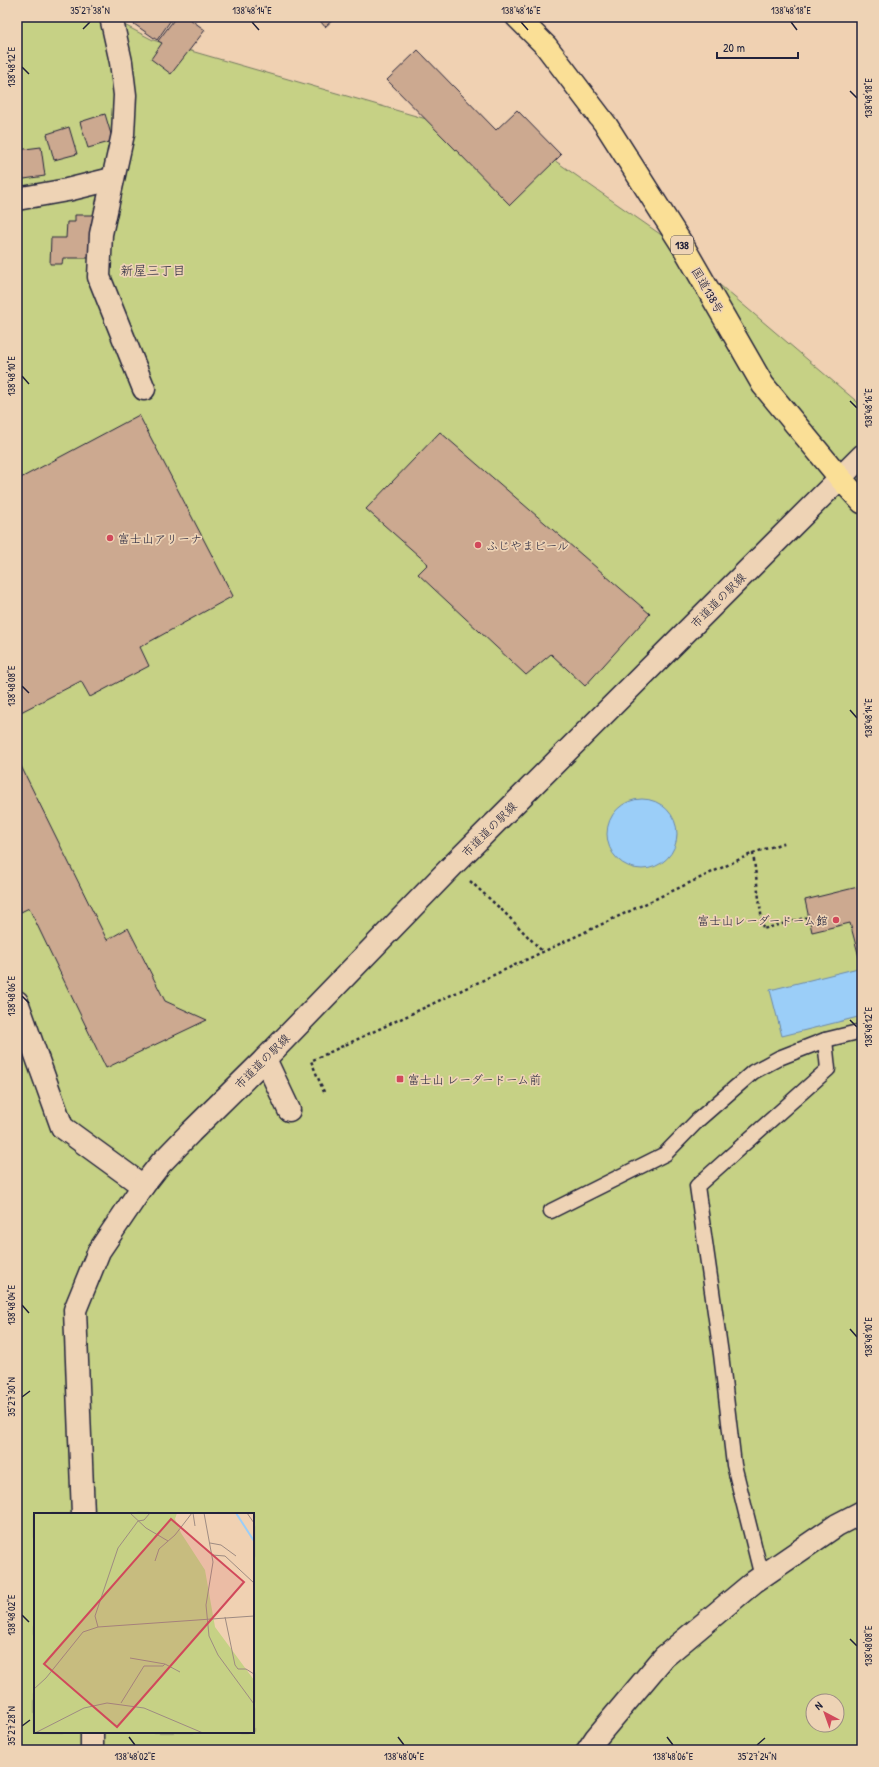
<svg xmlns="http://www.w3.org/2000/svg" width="879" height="1767" viewBox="0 0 879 1767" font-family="'Patrick Hand','Klee One',sans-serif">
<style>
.green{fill:#c6d185;stroke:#747a60;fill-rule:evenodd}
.water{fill:#9bcef8;stroke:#6b89ac}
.building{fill:#cca990;stroke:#22223b}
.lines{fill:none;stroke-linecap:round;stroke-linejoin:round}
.lane-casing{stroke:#22223b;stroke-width:17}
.street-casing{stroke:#22223b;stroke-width:25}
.secondary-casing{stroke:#22223b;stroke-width:25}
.highway-casing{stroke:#22223b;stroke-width:25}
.path{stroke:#22223b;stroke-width:2.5;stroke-dasharray:3 3;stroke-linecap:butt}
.lane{stroke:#eed3b5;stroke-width:14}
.street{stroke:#eed3b5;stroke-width:22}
.secondary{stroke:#eed3b5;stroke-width:22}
.highway{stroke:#fadf96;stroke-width:22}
.ticks{fill:none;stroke:#22223b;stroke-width:1.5}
.poi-dot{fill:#d1495b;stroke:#eed3b5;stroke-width:1.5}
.labels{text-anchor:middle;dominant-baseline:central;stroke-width:3.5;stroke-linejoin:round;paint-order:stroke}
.shield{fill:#eed3b5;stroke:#5f5760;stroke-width:1}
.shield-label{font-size:11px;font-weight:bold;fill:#22223b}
.street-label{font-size:12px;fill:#22223b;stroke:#eed3b5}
.poi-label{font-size:12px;fill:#22223b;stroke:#eed3b5;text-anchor:start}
.neighbourhood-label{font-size:13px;fill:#22223b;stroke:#eed3b5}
.inset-river{fill:none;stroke:#9bcef8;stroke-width:2}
.inset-road{fill:none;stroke:#9e8b82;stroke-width:1}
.view{fill:#d1495b;fill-opacity:0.15;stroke:#d1495b;stroke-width:2}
.inset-edge{fill:none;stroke:#22223b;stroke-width:2}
.neatline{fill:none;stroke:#22223b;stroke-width:1.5}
.ticks-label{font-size:10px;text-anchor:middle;fill:#22223b}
</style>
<rect width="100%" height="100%" fill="#f0d1b2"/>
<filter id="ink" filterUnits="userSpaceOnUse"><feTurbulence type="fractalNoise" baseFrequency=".025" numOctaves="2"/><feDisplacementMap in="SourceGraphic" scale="8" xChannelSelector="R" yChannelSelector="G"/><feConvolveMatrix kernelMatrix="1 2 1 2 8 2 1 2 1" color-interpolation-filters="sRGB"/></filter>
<g filter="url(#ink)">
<!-- green -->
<path class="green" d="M17,17h92l44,23 391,113 116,81 202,172v1344h-845zM35,1514h218v218h-218zM813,1701h24v24h-24z"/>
<!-- water -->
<g class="water">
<circle cx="642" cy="834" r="35"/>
<path d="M862,967v49l-80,20 -12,-46z"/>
</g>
<!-- building -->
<g class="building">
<path d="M124,17h49l-16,23z"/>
<path d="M176,17h11l18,13 -34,44 -20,-15 11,-16 -4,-2z"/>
<path d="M317,17h19l-11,10z"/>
<path d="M418,50l78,80 21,-20 44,45 -51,50 -123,-125z"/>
<path d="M105,114l8,27 -25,7 -8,-26z"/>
<path d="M69,127l8,27 -23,6 -7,-26z"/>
<path d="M41,147l4,29 -28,4v-30z"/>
<path d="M75,215h22l-1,43h-33l-1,6h-12l1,-26h15l1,-16h8z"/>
<path d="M139,415l94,181 -93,51 9,19 -59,31 -9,-16 -64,33v-234z"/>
<path d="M440,432l210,182 -65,72 -34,-32 -25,21 -108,-101 10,-10 -62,-55z"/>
<path d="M17,758l90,182 21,-12 37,73 42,19 -101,48 -77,-160 -8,4 -4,-9z"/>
<path d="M862,886v71h-3l-9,-34 -38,9 -7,-32z"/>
</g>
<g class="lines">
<defs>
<g id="lane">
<path d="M825,1040l37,-9"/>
<path d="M551,1211l114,-57 33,-34 55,-48 26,-14 46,-18 3,29 -131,117 24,168 13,111 28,112"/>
</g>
<g id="street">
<path d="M111,17l10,45 4,33 -2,39 -22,100 -2,43 45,112"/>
<path d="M17,199l50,-9 45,-11"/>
<path d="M588,1750l8,-12 68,-81 90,-75 83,-57 25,-13"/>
</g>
<g id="secondary">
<path d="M17,1002l45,125 81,59 -44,65 -24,59 8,204"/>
<path d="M265,1059l24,51"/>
<path d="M143,1186l18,-23 30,-31 74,-73 188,-194 409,-409"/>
<path d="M92,1732v18"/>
</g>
<path id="highway" d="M517,17l29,29 60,79 77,121 80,139 77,93 22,24"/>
</defs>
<!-- lane casing -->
<use href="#lane" class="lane-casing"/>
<!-- street casing -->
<use href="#street" class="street-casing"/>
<!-- secondary casing -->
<use href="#secondary" class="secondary-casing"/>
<!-- highway casing -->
<use href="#highway" class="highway-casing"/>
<!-- path -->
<g class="path">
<path d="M753,853l10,76 46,-12"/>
<path d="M470,881l34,31 39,40"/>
<path d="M324,1092l-13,-31 442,-208 33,-11"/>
</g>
<!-- lane -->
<use href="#lane" class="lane"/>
<!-- street -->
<use href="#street" class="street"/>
<!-- secondary -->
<use href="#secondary" class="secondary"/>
<!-- highway -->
<use href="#highway" class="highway"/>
</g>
</g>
<!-- ticks -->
<path class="ticks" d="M252,22l7,8M521,22l7,8M791,22l6,8M83,29l7,-7M22,67l7,7M850,91l7,7M22,376l7,8M850,401l7,7M22,686l7,7M850,710l7,8M22,996l7,7M850,1020l7,7M22,1305l7,8M850,1329l7,8M22,1397l8,-6M22,1615l7,7M850,1639l7,7M22,1726l8,-6M129,1737l6,8M398,1737l6,8M667,1737l6,8M757,1745l8,-7"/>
<!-- markers -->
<g class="poi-dot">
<circle cx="110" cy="538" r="4"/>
<circle cx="478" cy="545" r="4"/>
<circle cx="836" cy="920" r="4"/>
<rect x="396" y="1075" width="8" height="8" rx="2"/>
</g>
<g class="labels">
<!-- shield labels -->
<rect class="shield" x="671" y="236" width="22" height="18" rx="3"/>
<g class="shield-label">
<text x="682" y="245">138</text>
</g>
<!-- street labels -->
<g class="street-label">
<text transform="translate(708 290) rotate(60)">国道138号</text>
<text transform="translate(718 600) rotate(-45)">市道道の駅線</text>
<text transform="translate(489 829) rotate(-45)">市道道の駅線</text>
<text transform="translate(262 1061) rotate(-45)">市道道の駅線</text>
</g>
<!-- poi labels -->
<g class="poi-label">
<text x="118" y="538">富士山アリーナ</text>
<text x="486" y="545">ふじやまビール</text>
<text x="828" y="920" text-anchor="end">富士山レーダードーム館</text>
<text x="408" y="1079">富士山 レーダードーム前</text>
</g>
<!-- neighbourhood labels -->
<g class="neighbourhood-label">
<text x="153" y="270">新屋三丁目</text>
</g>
</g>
<!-- overview -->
<g transform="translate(34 1513)">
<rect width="220" height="220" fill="#f0d1b2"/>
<path d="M0,0h143l-2,6 6,14 24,37 10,57 39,53v53h-220z" fill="#c6d185"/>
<path class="inset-river" d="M202,0l18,28"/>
<path class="inset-road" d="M96,0l16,15 22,13M159,0l2,13M170,0l9,49 -7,43 3,31 9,19 36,49M213,0l7,10M176,30l11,2 15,11M178,42l13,1 29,27M121,48l4,-12 16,-14 17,-22M191,104l10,48 3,4h8l8,5M64,114l156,-11M131,151l15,8M0,176l12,-11 37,-46 15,-5 -3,-11 23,-68 20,-27 6,-1 6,-7M87,190l23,-37h19l2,-2 -35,-6M1,220l49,-25 23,-5 37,5 59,25"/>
<path class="view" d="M137,6l73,63 -127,145 -73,-63z"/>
<rect width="220" height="220" class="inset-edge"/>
</g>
<!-- margin -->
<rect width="879" height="1767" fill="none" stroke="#eed3b5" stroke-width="44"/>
<!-- north arrow -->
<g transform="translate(825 1713) rotate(319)"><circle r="19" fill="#eed3b5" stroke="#9c8c84"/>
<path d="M0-3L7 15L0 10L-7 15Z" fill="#d1495b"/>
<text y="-6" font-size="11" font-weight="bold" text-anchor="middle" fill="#22223b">N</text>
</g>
<!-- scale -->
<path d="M717 52v6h81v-6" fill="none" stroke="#22223b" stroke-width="2"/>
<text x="723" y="52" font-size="12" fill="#22223b" stroke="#eed3b5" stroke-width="3" paint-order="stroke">20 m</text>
<rect x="22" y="22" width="835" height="1723" class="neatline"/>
<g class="ticks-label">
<text x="90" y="14">35°27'38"N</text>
<text x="252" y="14">138°48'14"E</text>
<text x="521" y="14">138°48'16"E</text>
<text x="791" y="14">138°48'18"E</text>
<text transform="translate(11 67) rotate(-90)" y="4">138°48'12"E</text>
<text transform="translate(868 98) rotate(-90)" y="4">138°48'18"E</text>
<text transform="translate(11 376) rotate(-90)" y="4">138°48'10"E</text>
<text transform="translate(868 408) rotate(-90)" y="4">138°48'16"E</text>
<text transform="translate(11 686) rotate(-90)" y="4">138°48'08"E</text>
<text transform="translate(868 718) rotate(-90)" y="4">138°48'14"E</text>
<text transform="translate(11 996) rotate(-90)" y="4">138°48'06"E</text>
<text transform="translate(868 1027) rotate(-90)" y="4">138°48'12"E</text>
<text transform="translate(11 1305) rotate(-90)" y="4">138°48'04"E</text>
<text transform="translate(868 1337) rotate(-90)" y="4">138°48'10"E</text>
<text transform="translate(11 1397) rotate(-90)" y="4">35°27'30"N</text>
<text transform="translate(11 1615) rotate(-90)" y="4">138°48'02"E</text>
<text transform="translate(868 1646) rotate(-90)" y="4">138°48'08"E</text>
<text transform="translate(11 1726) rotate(-90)" y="4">35°27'28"N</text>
<text x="135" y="1760">138°48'02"E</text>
<text x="404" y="1760">138°48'04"E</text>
<text x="673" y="1760">138°48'06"E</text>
<text x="757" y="1760">35°27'24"N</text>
</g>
</svg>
